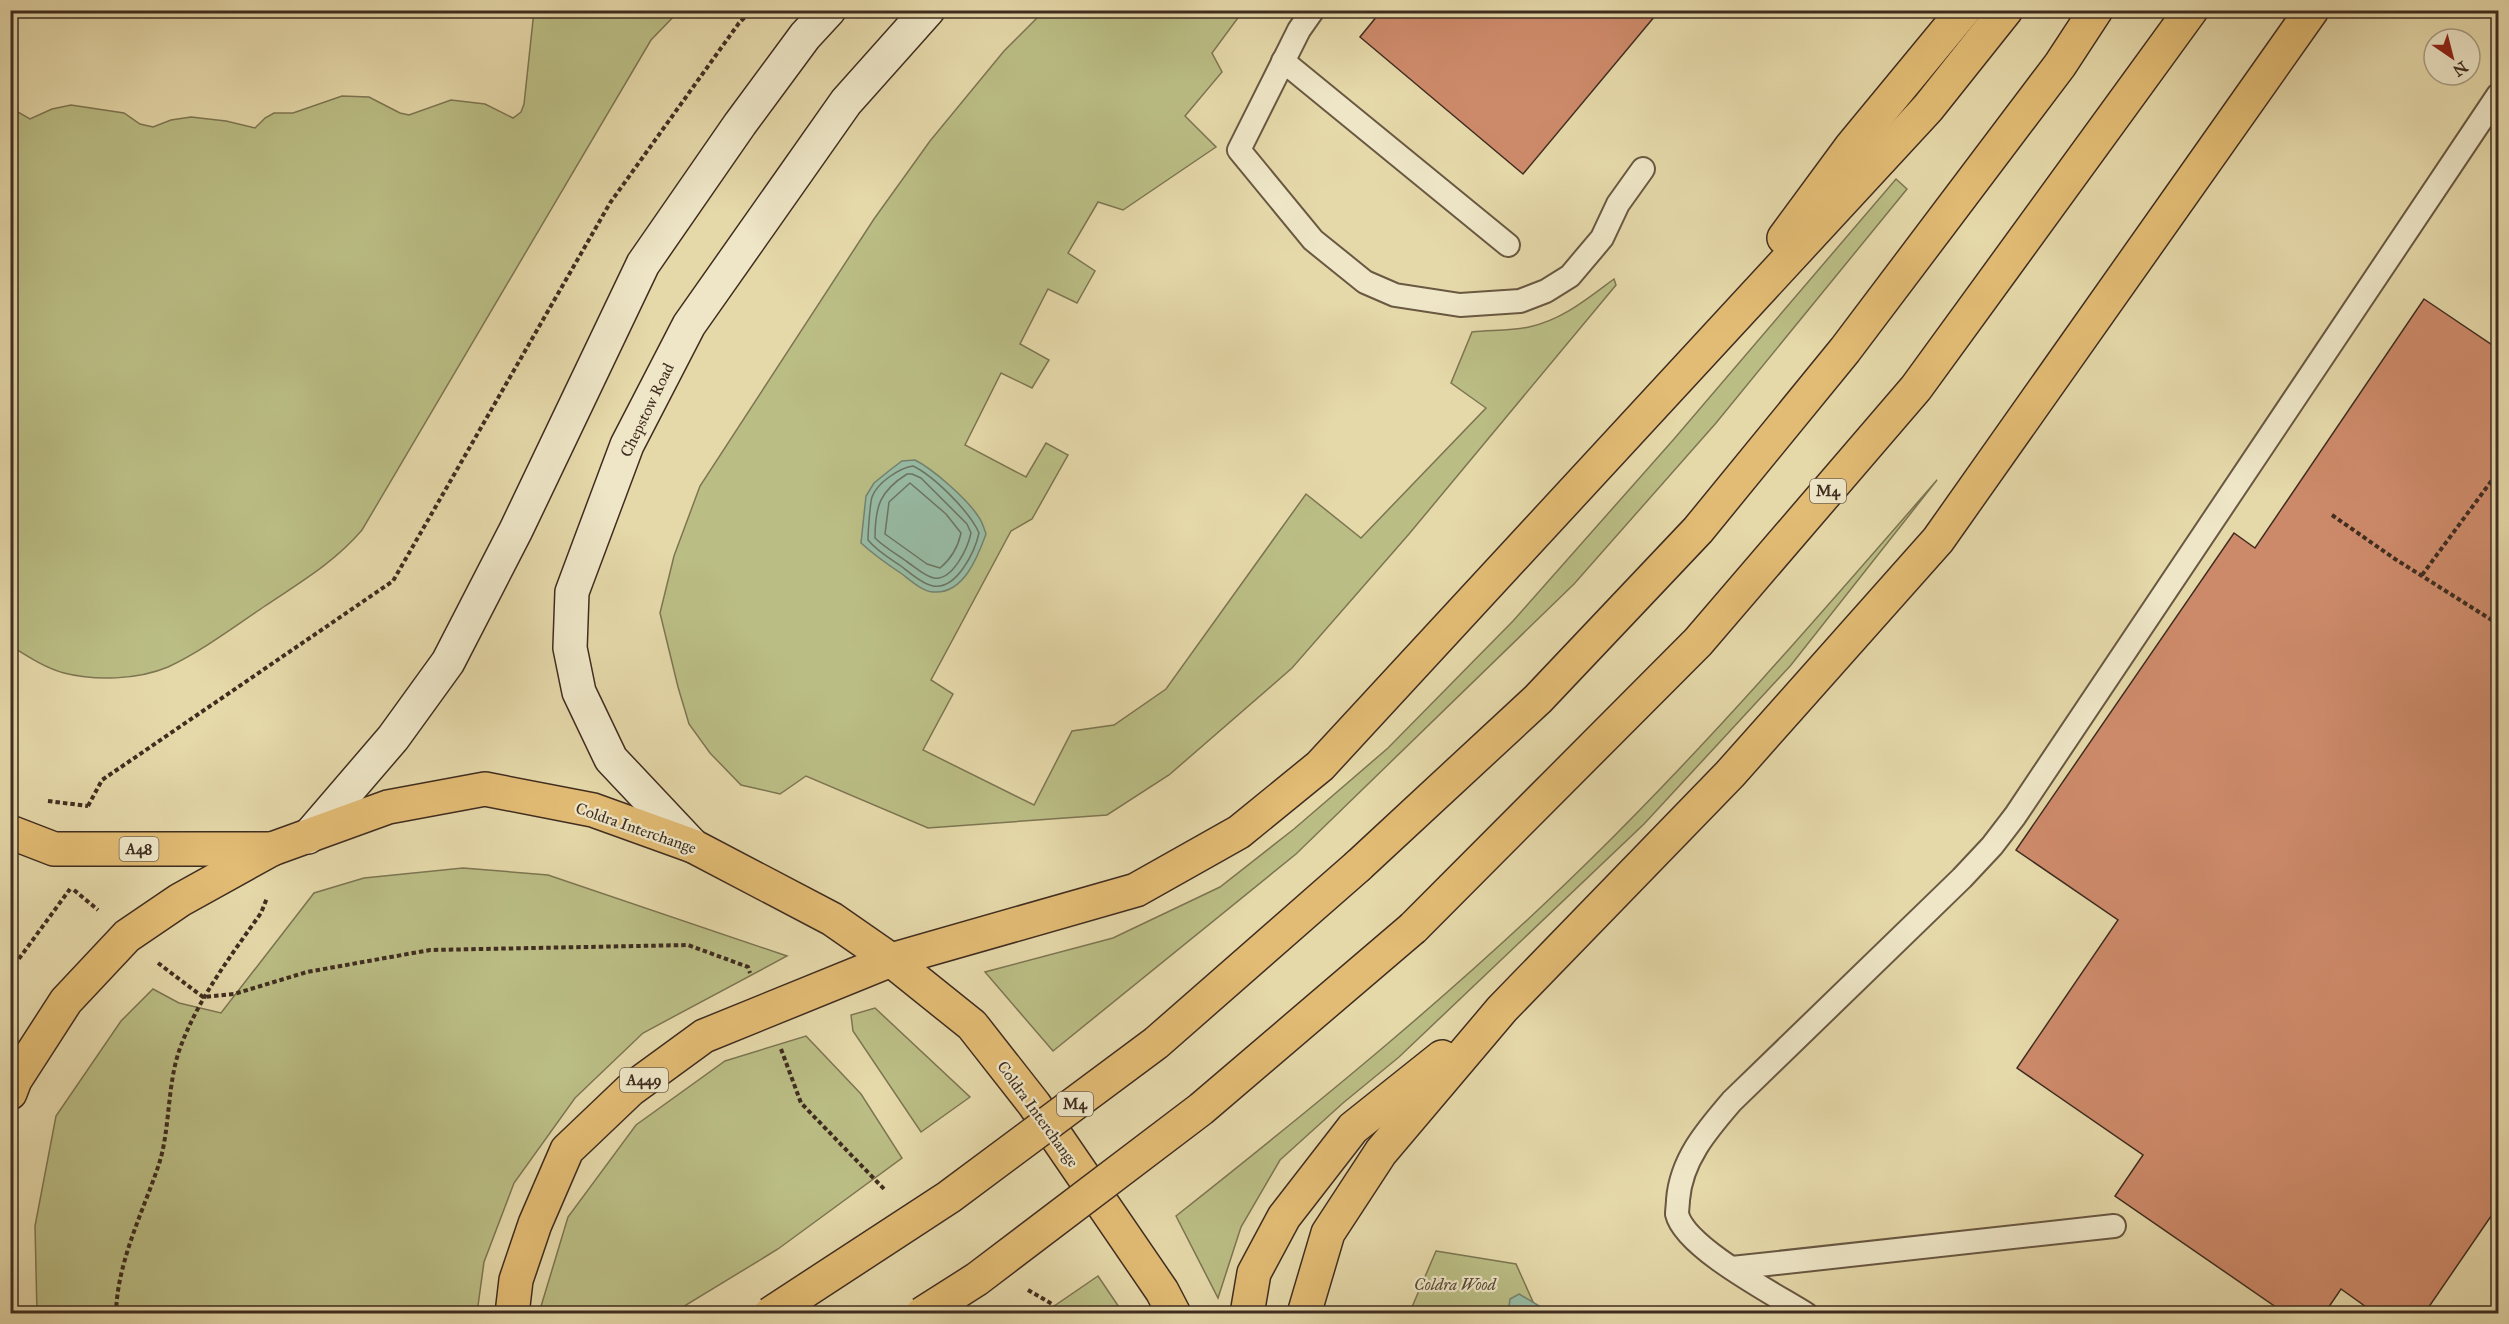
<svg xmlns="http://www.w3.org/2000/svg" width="2509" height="1324" viewBox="0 0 2509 1324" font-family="'IM FELL Great Primer',serif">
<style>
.green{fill:#babd84;stroke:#7d7552;stroke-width:1.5}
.water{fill:#97bba4;stroke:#74826f;stroke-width:1.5}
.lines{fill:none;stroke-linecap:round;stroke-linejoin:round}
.shore{stroke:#6c7462;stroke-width:1.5}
.building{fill:#cd8a6a;stroke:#402d20;stroke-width:1.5}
.service-casing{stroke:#695842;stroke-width:26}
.secondary-casing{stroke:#402d20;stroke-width:36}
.primary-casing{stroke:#402d20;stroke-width:36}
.trunk-casing{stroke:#402d20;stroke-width:36}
.motorway-casing{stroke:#402d20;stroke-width:36}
.path{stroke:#402d20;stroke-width:4;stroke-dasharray:4.5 3;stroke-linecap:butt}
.service{stroke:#eee6c7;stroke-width:22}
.secondary{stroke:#eee6c7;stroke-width:33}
.primary{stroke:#e2bc74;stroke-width:33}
.trunk{stroke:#e2bc74;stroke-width:33}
.motorway{stroke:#e2bc74;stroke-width:33}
.motorway-bridge-casing{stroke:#402d20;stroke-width:36;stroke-linecap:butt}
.motorway-bridge{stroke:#e2bc74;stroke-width:33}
.labels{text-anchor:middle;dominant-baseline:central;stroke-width:4.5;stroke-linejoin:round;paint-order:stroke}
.shield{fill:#eee6c7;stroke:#746452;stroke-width:1.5}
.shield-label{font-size:15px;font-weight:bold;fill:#402d20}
.street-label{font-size:16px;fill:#402d20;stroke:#eee6c7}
.park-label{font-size:16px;font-style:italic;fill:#584a34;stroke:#eee6c7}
</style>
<rect width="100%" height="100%" fill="#e5d8a9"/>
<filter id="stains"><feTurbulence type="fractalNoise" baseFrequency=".00333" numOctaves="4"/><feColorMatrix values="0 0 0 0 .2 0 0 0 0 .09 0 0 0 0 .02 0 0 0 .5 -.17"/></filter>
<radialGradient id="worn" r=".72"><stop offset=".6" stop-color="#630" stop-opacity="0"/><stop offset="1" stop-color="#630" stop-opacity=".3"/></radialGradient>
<!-- green -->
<g class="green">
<path d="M534,11h145l-28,29 -289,490c-27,32 -63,53 -97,76 -31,21 -63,45 -97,61 -31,13 -73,14 -104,6 -19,-5 -37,-17 -53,-27v-538l19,11 22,-10 19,-4 53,8 16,11 13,3 18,-7 20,-3 35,4 29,7 10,-10 9,-5h19l49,-17 27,1 31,16 9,2 42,-15 34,4 28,14 8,-6 3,-8z"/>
<path d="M1044,11h199l-31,42 10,19 -37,44 31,31 -93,63 -25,-8 -30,51 27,18 -18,32 -29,-14 -28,55 29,16 -17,28 -31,-15 -36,72 61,32 20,-34 22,12 -36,64 -21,12 -80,149 22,14 -30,56 111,55 38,-74 42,-6 52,-36 140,-195 55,44 125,-130 -35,-25 21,-51c18,-2 39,-1 57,-5 33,-7 58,-28 85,-48l2,6 -207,249 -117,134 -123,107 -62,40 -179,13 -122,-52 -26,18 -39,-9 -31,-32 -21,-29 -11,-37 -18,-74 14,-57 26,-70 174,-267 56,-78 74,-90z"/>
<path d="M1896,179l11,10 -191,234 -142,161 -278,270 -243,197 -68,-79 128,-34 107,-51 74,-58 94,-81 125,-127 161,-182z"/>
<path d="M1937,480l-146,185 -147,159 -245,233 -56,46 -63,57 -39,67 -23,71 -42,-82c144,-114 286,-230 416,-358 122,-120 233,-249 345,-378z"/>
<path d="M463,868l85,7 239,81 -144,77 -68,65 -61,85 -30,79 -7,51h-440l-2,-87 21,-110 65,-95 32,-32 26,14 42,10 93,-120 50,-15z"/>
<path d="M875,1008l95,89 -49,35 -68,-101 -2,-16z"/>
<path d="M806,1036l55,58 41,64 -124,91 -105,64h-134l29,-96 68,-92 89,-64z"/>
<path d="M1436,1251l80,13 22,49 -129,1z"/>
<path d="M1098,1276l25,37h-79z"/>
</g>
<!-- water -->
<g class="water">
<path d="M915,460c18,9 52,39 63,56 4,5 6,12 8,18 -8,22 -22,60 -52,58 -11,0 -24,-12 -32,-18 -15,-10 -28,-19 -41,-31l5,-47 8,-13 16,-13 12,-9z"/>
<path d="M1519,1294l32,19h-43l2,-14z"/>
</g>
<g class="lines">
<!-- shore -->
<g class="shore">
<path d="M913,466c21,10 57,46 66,67 -4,18 -22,57 -46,53 -11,-2 -23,-13 -32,-20 -12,-8 -24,-15 -33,-26 0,-8 2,-36 4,-43 5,-14 27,-29 41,-31z"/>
<path d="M907,474h5l9,4 46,46 4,9c-3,14 -18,48 -37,45 -10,-2 -20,-12 -28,-17 -11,-8 -22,-14 -31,-23 0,-32 5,-47 32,-64z"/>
<path d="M910,483l36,31 15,19c-3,14 -10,26 -21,35l-13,-4 -42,-30 4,-32z"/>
</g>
</g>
<!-- building -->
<g class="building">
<path d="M1382,10h278l-137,164 -163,-137z"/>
<path d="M2424,299l74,50v857l-74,108h-48l-35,-25 -17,25h-38l-171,-118 28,-41 -126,-87 101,-148 -102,-70 218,-317 21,15z"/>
</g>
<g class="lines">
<defs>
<g id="service">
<path d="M1313,10l-14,20 -60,120 74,90 52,42 30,13 65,10 60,-4 26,-10 24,-15 32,-38 16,-34 25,-35"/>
<path d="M1283,61l225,184"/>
<path d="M1732,1268l382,-42"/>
<path d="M1806,1314c-30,-19 -121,-66 -129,-100 0,-4 1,-10 1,-14 3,-40 29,-70 54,-99l230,-223 30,-32 23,-30 483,-721"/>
</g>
<g id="secondary">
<path d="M308,837l85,-99 55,-76 68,-132 127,-266 97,-140 65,-88 24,-26"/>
<path d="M693,846l-82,-87 -32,-67 -9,-44 2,-56 55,-147 62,-120 157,-223 82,-92"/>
</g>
<path id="primary" d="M10,832l44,17h218"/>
<g id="trunk">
<path d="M10,1093l5,-13 51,-79 61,-65 53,-36 92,-51 116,-42 97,-18 108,21 100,36 139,73 59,41 81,65 62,79 128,187 12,23"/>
<path d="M512,1314l4,-34 19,-56 32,-74 63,-60 74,-54 187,-76"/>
</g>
<g id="motorway">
<path d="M1784,238l67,-91 113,-137"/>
<path d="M1358,866l180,-167 160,-169 147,-180 215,-285 36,-55"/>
<path d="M1413,928l285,-286 218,-254 275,-378"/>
<path d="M891,960l245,-70 103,-58 81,-66 608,-658 78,-98"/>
<path d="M1247,1314l7,-41 30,-56 69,-89 89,-71"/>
<path d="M1304,1314l24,-81 53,-81 121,-143 228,-235 208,-234 374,-530"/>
</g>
</defs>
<!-- service casing -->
<use href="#service" class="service-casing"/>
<!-- secondary casing -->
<use href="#secondary" class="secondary-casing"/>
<!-- primary casing -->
<use href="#primary" class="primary-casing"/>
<!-- trunk casing -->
<use href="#trunk" class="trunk-casing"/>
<!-- motorway casing -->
<use href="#motorway" class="motorway-casing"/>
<!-- path -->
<g class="path">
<path d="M2332,515l63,44 103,65"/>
<path d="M2422,575l76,-103"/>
<path d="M48,801l40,5"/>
<path d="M88,806l14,-26 291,-199 217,-378 129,-180 13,-13"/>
<path d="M74,890l24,20"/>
<path d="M158,963l45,34 31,-3 73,-22 123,-22 258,-5 60,22 2,6"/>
<path d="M10,971l60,-82"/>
<path d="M781,1049l20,54 84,87"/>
<path d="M1028,1290l24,14 6,10"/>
<path d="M116,1314c1,-52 27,-102 43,-150 11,-34 8,-77 20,-113 18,-51 51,-94 82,-138l6,-15"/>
</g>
<!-- service -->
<use href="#service" class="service"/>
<!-- secondary -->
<use href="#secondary" class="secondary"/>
<!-- primary -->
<use href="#primary" class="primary"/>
<!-- trunk -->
<use href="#trunk" class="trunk"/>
<!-- motorway -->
<use href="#motorway" class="motorway"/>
<defs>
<g id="motorway-bridge">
<path d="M770,1314l179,-117 207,-154 202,-177"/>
<path d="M922,1314l55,-35 224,-170 212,-181"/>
</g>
</defs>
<!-- motorway-bridge casing -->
<use href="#motorway-bridge" class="motorway-bridge-casing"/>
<!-- motorway-bridge -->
<use href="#motorway-bridge" class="motorway-bridge"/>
</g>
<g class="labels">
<!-- shield labels -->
<g class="shield">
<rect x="1810" y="479" width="36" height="24" rx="4.5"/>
<rect x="119.5" y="837" width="39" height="24" rx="4.5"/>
<rect x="620" y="1068" width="48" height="24" rx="4.5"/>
<rect x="1057" y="1092" width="36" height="24" rx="4.5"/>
</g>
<g class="shield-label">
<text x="1828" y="491">M4</text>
<text x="139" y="849">A48</text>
<text x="644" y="1080">A449</text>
<text x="1075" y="1104">M4</text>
</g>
<!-- street labels -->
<g class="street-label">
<text transform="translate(647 410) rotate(-64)">Chepstow Road</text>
<text transform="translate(636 828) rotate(19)">Coldra Interchange</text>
<text transform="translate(1038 1114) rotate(54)">Coldra Interchange</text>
</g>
<!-- park labels -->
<g class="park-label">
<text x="1455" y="1284">Coldra Wood</text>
</g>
</g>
<!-- margin -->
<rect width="2509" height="1324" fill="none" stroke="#e5d8a9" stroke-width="36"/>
<rect x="12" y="12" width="2485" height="1300" fill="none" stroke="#402d20" stroke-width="3"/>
<rect x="18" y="18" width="2473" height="1288" fill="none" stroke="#402d20" stroke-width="1.5"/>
<!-- north arrow -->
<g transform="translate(2452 57) rotate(145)"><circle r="28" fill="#eee6c7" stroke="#a89c84" stroke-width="1.5"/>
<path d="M0-4.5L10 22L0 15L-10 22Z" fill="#8f2418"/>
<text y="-9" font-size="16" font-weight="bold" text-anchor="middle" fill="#402d20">N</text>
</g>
<rect width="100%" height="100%" filter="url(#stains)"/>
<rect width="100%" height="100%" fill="url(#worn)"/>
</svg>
